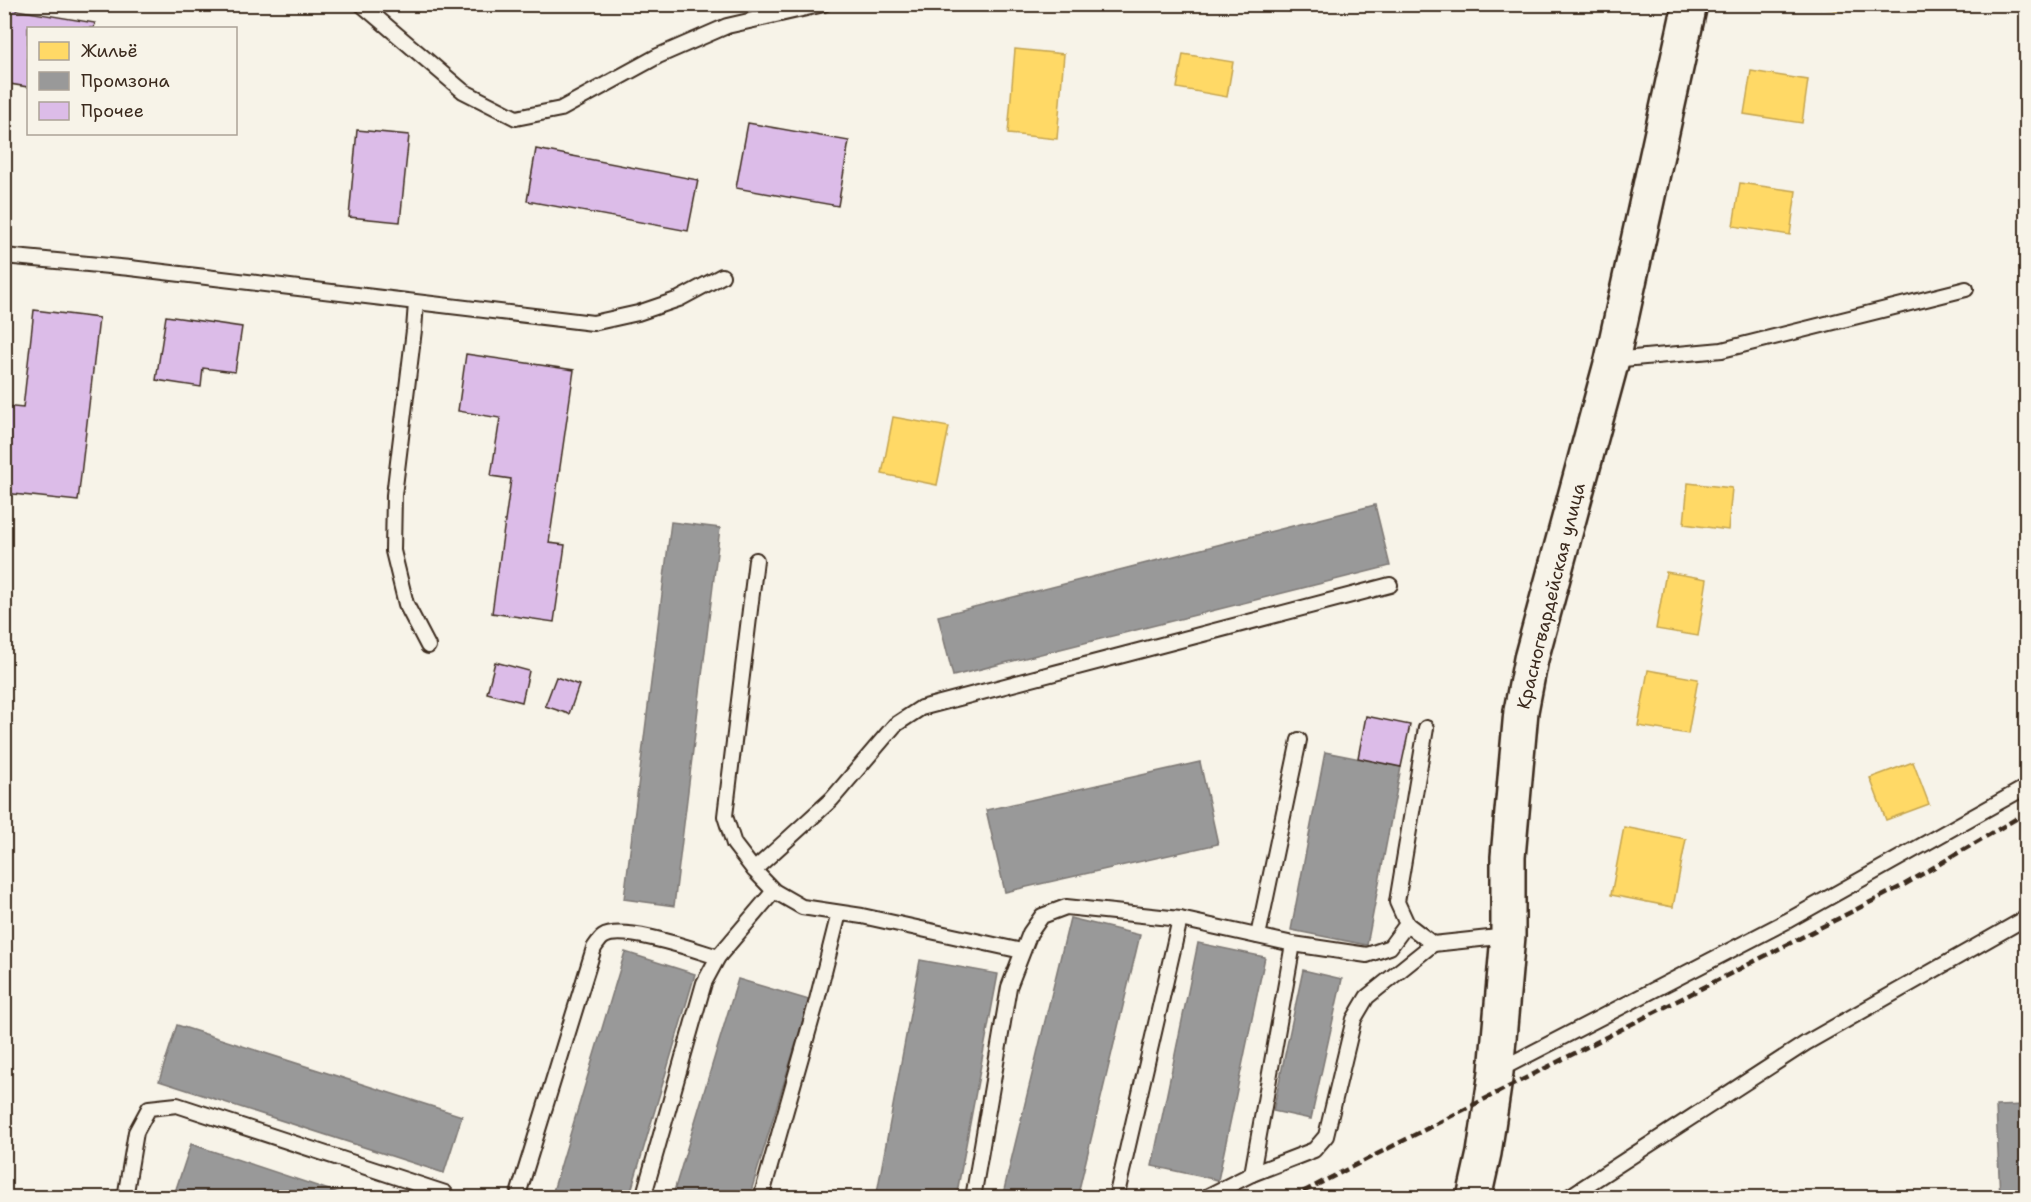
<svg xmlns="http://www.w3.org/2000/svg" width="2031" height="1202" viewBox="0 0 2031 1202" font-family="'Shantell Sans',sans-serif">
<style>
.homes{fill:#ffd966;stroke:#c4a450;stroke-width:1.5}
.industry{fill:#999;stroke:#7d7874;stroke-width:1.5}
.building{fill:#dcbce8;stroke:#3b2a1e;stroke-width:1.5}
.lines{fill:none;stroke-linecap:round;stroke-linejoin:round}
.service-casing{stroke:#3b2a1e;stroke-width:18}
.primary-casing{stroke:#3b2a1e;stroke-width:38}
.service{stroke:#f7f3e8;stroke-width:14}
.primary{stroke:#f7f3e8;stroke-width:33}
.rail{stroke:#3b2a1e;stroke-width:4.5;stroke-dasharray:9 4.5;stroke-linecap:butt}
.labels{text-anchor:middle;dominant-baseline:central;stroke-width:6;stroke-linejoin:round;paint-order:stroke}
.street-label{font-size:18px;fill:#3b2a1e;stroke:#f7f3e8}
</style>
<rect width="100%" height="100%" fill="#f7f3e8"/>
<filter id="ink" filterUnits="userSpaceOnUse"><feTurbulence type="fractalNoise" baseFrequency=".0167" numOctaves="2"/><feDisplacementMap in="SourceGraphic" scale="12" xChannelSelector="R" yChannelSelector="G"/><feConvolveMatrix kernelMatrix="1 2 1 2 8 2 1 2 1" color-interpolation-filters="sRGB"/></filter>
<g filter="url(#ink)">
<!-- homes -->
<g class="homes">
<path d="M1795,4h49l-1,7z"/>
<path d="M1015,49l49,5 -7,85 -49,-5z"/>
<path d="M1183,54l50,8 -6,35 -50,-9z"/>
<path d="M1751,71l57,9 -6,43 -58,-9z"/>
<path d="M1740,183l56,8 -6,44 -57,-9z"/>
<path d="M893,417l56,10 -12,58 -55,-11z"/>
<path d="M1688,483l44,5 -4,42 -44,-6z"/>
<path d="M1666,572l41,7 -9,57 -42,-7z"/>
<path d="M1648,670l50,9 -10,55 -50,-8z"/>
<path d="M1913,762l16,42 -43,16 -16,-42z"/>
<path d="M1624,827l62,12 -13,68 -62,-12z"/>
</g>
<!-- industry -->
<g class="industry">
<path d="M1375,505l15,61 -437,110 -15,-60z"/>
<path d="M671,522l49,6 -46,378 -50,-7z"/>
<path d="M1325,752l76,15 -34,178 -76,-15z"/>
<path d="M1200,762l18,82 -213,48 -19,-82z"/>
<path d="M1070,918l70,17 -63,263h-75z"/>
<path d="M1198,943l67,14 -47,223 -66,-14z"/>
<path d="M625,952l70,22 -66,224h-78z"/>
<path d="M920,960l78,14 -42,224h-80z"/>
<path d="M1303,970l39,9 -31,140 -38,-8z"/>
<path d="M738,979l71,21 -60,198h-77z"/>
<path d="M177,1025l285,91 -18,57 -285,-92z"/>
<path d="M2026,1105v93h-26l-4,-92z"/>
<path d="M191,1144l162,54h-180z"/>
</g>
<!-- building -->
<g class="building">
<path d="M4,4h13l-1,6 79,13 -1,5h-66v59l-24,-4z"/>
<path d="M748,123l101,18 -11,65 -102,-18z"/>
<path d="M357,130l52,5 -9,87 -51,-5z"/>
<path d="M536,149l162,31 -10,51 -161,-30z"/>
<path d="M34,310l65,8 -21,183 -74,-8v-87l19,2z"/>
<path d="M166,316l76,11 -7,45 -32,-4 -2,19 -45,-7z"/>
<path d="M466,354l108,16 -25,173 16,2 -11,77 -62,-9 19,-134 -20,-3 9,-58 -42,-7z"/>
<path d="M495,662l34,9 -7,31 -35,-9z"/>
<path d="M556,677l23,8 -10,29 -24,-8z"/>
<path d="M1366,716l44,9 -9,42 -43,-9z"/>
</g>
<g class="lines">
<defs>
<g id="service">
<path d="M361,4l102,87 53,27 45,-9 97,-53 69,-30 97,-22"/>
<path d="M4,256l126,12 463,55 45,-10 41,-14 43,-23"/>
<path d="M416,303l-2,27 -20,165 -1,56 13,53 22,42"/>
<path d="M1612,360l110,-10 244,-61"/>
<path d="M756,560l-31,256 9,28 20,26 20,21 28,16 60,9 160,35"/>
<path d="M1426,728l-29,174 10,22 26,20 75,-8"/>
<path d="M754,870l78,-71 63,-74 26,-17 469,-123"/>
<path d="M1258,936l41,-196"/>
<path d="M1497,1071l290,-150 239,-134"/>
<path d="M1252,1174l41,-230"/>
<path d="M125,1198l11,-66 13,-24 28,-3 268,88"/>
<path d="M517,1198l77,-250c2,-3 6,-9 9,-11 19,-13 92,13 115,20"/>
<path d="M643,1198l61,-215 14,-26 56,-66"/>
<path d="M761,1198l55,-194 23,-91"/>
<path d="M973,1198l36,-211 21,-54 12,-17 24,-9 114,12 113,25 74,11 23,-8 17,-23"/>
<path d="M1116,1198l64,-279"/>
<path d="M1204,1198l48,-24 62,-24 12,-14 28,-117 13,-22 66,-53"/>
<path d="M1567,1198l239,-155 220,-125"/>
</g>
<path id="primary" d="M1474,1198l10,-45 12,-81 12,-136v-79l13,-146 10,-52 81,-299 78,-356"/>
</defs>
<!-- service casing -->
<use href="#service" class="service-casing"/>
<!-- primary casing -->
<use href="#primary" class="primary-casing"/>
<!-- service -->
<use href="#service" class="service"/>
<!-- primary -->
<use href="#primary" class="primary"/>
<!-- rail -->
<path class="rail" d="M1291,1198l611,-312 124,-73"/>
</g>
</g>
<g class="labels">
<!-- street labels -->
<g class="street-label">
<text transform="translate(1551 596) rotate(-76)">Красногвардейская улица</text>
</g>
</g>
<!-- margin -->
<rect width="2031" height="1202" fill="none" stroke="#f7f3e8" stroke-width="24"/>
<rect x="12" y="12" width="2007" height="1178" fill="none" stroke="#3b2a1e" stroke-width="2" filter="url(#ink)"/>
<!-- legend -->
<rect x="27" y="27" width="210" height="108" fill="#f7f3e8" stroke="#aca397" stroke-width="1.5"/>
<rect x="39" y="42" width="30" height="18" fill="#ffd966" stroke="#aca397" stroke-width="1.5"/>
<text x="81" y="57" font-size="18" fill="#3b2a1e">Жильё</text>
<rect x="39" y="72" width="30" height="18" fill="#999999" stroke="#aca397" stroke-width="1.5"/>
<text x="81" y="87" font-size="18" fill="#3b2a1e">Промзона</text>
<rect x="39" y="102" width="30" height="18" fill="#dcbce8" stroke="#aca397" stroke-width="1.5"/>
<text x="81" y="117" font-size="18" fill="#3b2a1e">Прочее</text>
</svg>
